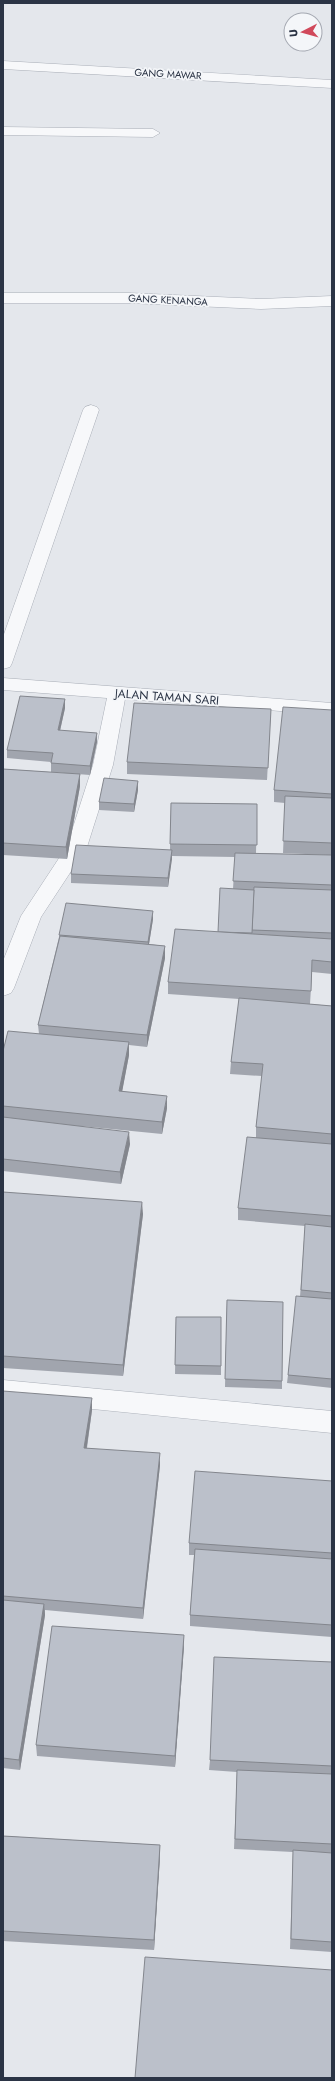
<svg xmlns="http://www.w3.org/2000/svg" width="335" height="2081" viewBox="0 0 335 2081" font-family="Jost,sans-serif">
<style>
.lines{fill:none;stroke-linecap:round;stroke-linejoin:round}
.minor-casing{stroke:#a9aeb7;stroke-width:1}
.minor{fill:#f7f8fa;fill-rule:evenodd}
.wall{fill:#a1a5ae}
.shaded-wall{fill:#83868d}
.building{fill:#bbc0ca;stroke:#83868d}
.labels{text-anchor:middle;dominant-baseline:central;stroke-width:3.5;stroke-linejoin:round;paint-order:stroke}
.far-street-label{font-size:10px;fill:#2b3445;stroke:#f4f6f9}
.street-label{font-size:12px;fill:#2b3445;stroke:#f4f6f9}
</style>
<rect width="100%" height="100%" fill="#e4e7ec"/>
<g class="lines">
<defs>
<g id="minor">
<path d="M3,61l329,19v8l-329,-19z"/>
<path d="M3,127l150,2 7,4 -7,4 -150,-2z"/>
<path d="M3,293h126l132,6 71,-3v10l-71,3 -132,-6h-126z"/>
<path d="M91,405l6,2 2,3 -87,253 -2,4 -7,2v-32l80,-227 2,-3z"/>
<path d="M3,678l329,25v12l-207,-16 -12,66 -26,82 -46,70 -27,71 -3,5 -8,3v-35l18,-45 46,-70 26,-81 14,-67 -104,-8z"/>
<path d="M3,1380l329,31v22l-329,-33z"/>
</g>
</defs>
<!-- minor casing -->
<use href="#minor" class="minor-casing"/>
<!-- minor -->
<use href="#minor" class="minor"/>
</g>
<!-- wall -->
<g class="wall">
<path d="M65,699v9l-5,23 37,2v9l-7,33 -39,-3v-10l-44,-4v-8z"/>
<path d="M271,709l-4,71 -140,-6v-12z"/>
<path d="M332,710v264l-20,-2 -2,32 -32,-3 54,5v382l-45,-5 1,-8 12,-78 5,-71 -67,-6v-12l18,-71v-10l6,-51 -32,-2 1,-12 8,-63 -71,-5v-12l50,-50 15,-43 2,-32 -63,-1 -4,31 -97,-4v-9l99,-24 1,-47 86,1 -1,49 72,2 -45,-2 2,-50 -11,-1v-12z"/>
<path d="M3,769l77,5v12l-13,73 -64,-4z"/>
<path d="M138,781v9l-4,22 -35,-2v-8z"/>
<path d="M153,919l-4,25 16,2v12l-18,89 -18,-2v10l-7,36 45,17 -5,26 -81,-8 49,18 -9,40 -118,-13v-120l36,-17 -1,-9 21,-88v-2z"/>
<path d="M3,1192l140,22 -20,162 -120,-8z"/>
<path d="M227,1300l55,81v8l-57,-2z"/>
<path d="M176,1317h45v58l-46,-1z"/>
<path d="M3,1391l89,19 -5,38 73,17 -17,154 -98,-9v5l-25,155 -17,-2z"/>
<path d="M332,1481v156l-142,-11v-11l4,-60h-5v-12z"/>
<path d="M184,1646l-9,121 -138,-11 -1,-11z"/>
<path d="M332,1662v290l-42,-3 3,-97 -59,-3 3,-77 -28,-2 1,-10z"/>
<path d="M3,1836l157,9v11l-6,94 -151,-9z"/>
</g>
<!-- shaded-wall -->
<g class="shaded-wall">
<path d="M65,699v9l-7,31v-9z"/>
<path d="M97,733v9l-7,33v-9z"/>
<path d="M80,774v12l-13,73 -1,-12z"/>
<path d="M138,781v9l-4,22v-8z"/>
<path d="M172,850v9l-4,28v-9z"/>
<path d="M153,911v8l-5,31v-8z"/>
<path d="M165,946v12l-18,89v-12z"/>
<path d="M129,1042v13l-9,48 -1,-12z"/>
<path d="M167,1096v12l-5,26v-12z"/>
<path d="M129,1132l1,12 -9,40 -1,-12z"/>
<path d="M142,1202l1,12 -20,162v-11z"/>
<path d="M92,1398v12l-7,49 -1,-11z"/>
<path d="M160,1453v12l-17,154v-11z"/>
<path d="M44,1604l1,11 -25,155 -1,-10z"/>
<path d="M184,1635v11l-9,121v-11z"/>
<path d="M160,1845v11l-6,94v-10z"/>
</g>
<!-- building -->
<g class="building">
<path d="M20,696l45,3 -7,31 39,3 -7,33 -39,-3 2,-10 -46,-3z"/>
<path d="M134,703l137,6 -3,59 -141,-6z"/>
<path d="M283,707l49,3v84l-58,-4z"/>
<path d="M3,769l77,5 -14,73 -63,-4z"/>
<path d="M104,778l34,3 -4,23 -35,-2z"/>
<path d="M285,796l47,2v45l-49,-2z"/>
<path d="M171,803l86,1v41l-87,-1z"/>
<path d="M76,845l96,5 -4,28 -97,-4z"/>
<path d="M235,853l97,2v30l-99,-4z"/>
<path d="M254,887l78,3v43l-80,-3z"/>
<path d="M220,888l34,2 -2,43 -34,-1z"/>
<path d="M66,903l87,8 -5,31 -89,-7z"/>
<path d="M175,929l157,10v23l-20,-2 -1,31 -143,-9z"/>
<path d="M60,936l105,10 -18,89 -109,-10z"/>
<path d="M239,998l93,8v128l-76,-7 7,-63 -32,-2z"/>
<path d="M8,1031l121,11 -10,49 48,5 -5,26 -159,-16v-55z"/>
<path d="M3,1117l126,15 -9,40 -117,-13z"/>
<path d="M247,1137l85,7v72l-94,-8z"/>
<path d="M3,1192l139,10 -19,163 -120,-9z"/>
<path d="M305,1224l27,3v66l-31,-3z"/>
<path d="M296,1296l36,3v80l-44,-4z"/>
<path d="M227,1300l56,2 -1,79 -57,-2z"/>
<path d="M176,1317h45v49l-46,-1z"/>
<path d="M3,1391l89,7 -8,50 76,5 -17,155 -140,-12z"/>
<path d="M195,1471l137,10v72l-143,-10z"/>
<path d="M195,1549l137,10v66l-142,-10z"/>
<path d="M3,1600l41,4 -25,156 -16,-2z"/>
<path d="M52,1626l132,9 -9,121 -139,-11z"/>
<path d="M214,1657l118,5v104l-122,-6z"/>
<path d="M237,1770l95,4v70l-97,-5z"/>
<path d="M3,1836l157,9 -6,95 -151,-9z"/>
<path d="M293,1850l39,3v89l-41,-3z"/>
<path d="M145,1957l187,13v108h-197z"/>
</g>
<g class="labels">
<!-- far-street labels -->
<g class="far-street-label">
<text transform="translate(168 74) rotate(3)">GANG MAWAR</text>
<text transform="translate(168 300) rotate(3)">GANG KENANGA</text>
</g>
<!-- street labels -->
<g class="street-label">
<text transform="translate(167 697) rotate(4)">JALAN TAMAN SARI</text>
</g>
</g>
<!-- border -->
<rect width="335" height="2081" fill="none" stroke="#2b3445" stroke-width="8"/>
<!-- north arrow -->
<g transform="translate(303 32) rotate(264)"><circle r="19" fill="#f4f6f9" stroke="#a4a8b1"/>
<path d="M0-3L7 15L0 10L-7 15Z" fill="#d1495b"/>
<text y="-6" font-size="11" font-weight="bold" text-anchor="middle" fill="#2b3445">U</text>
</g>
</svg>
